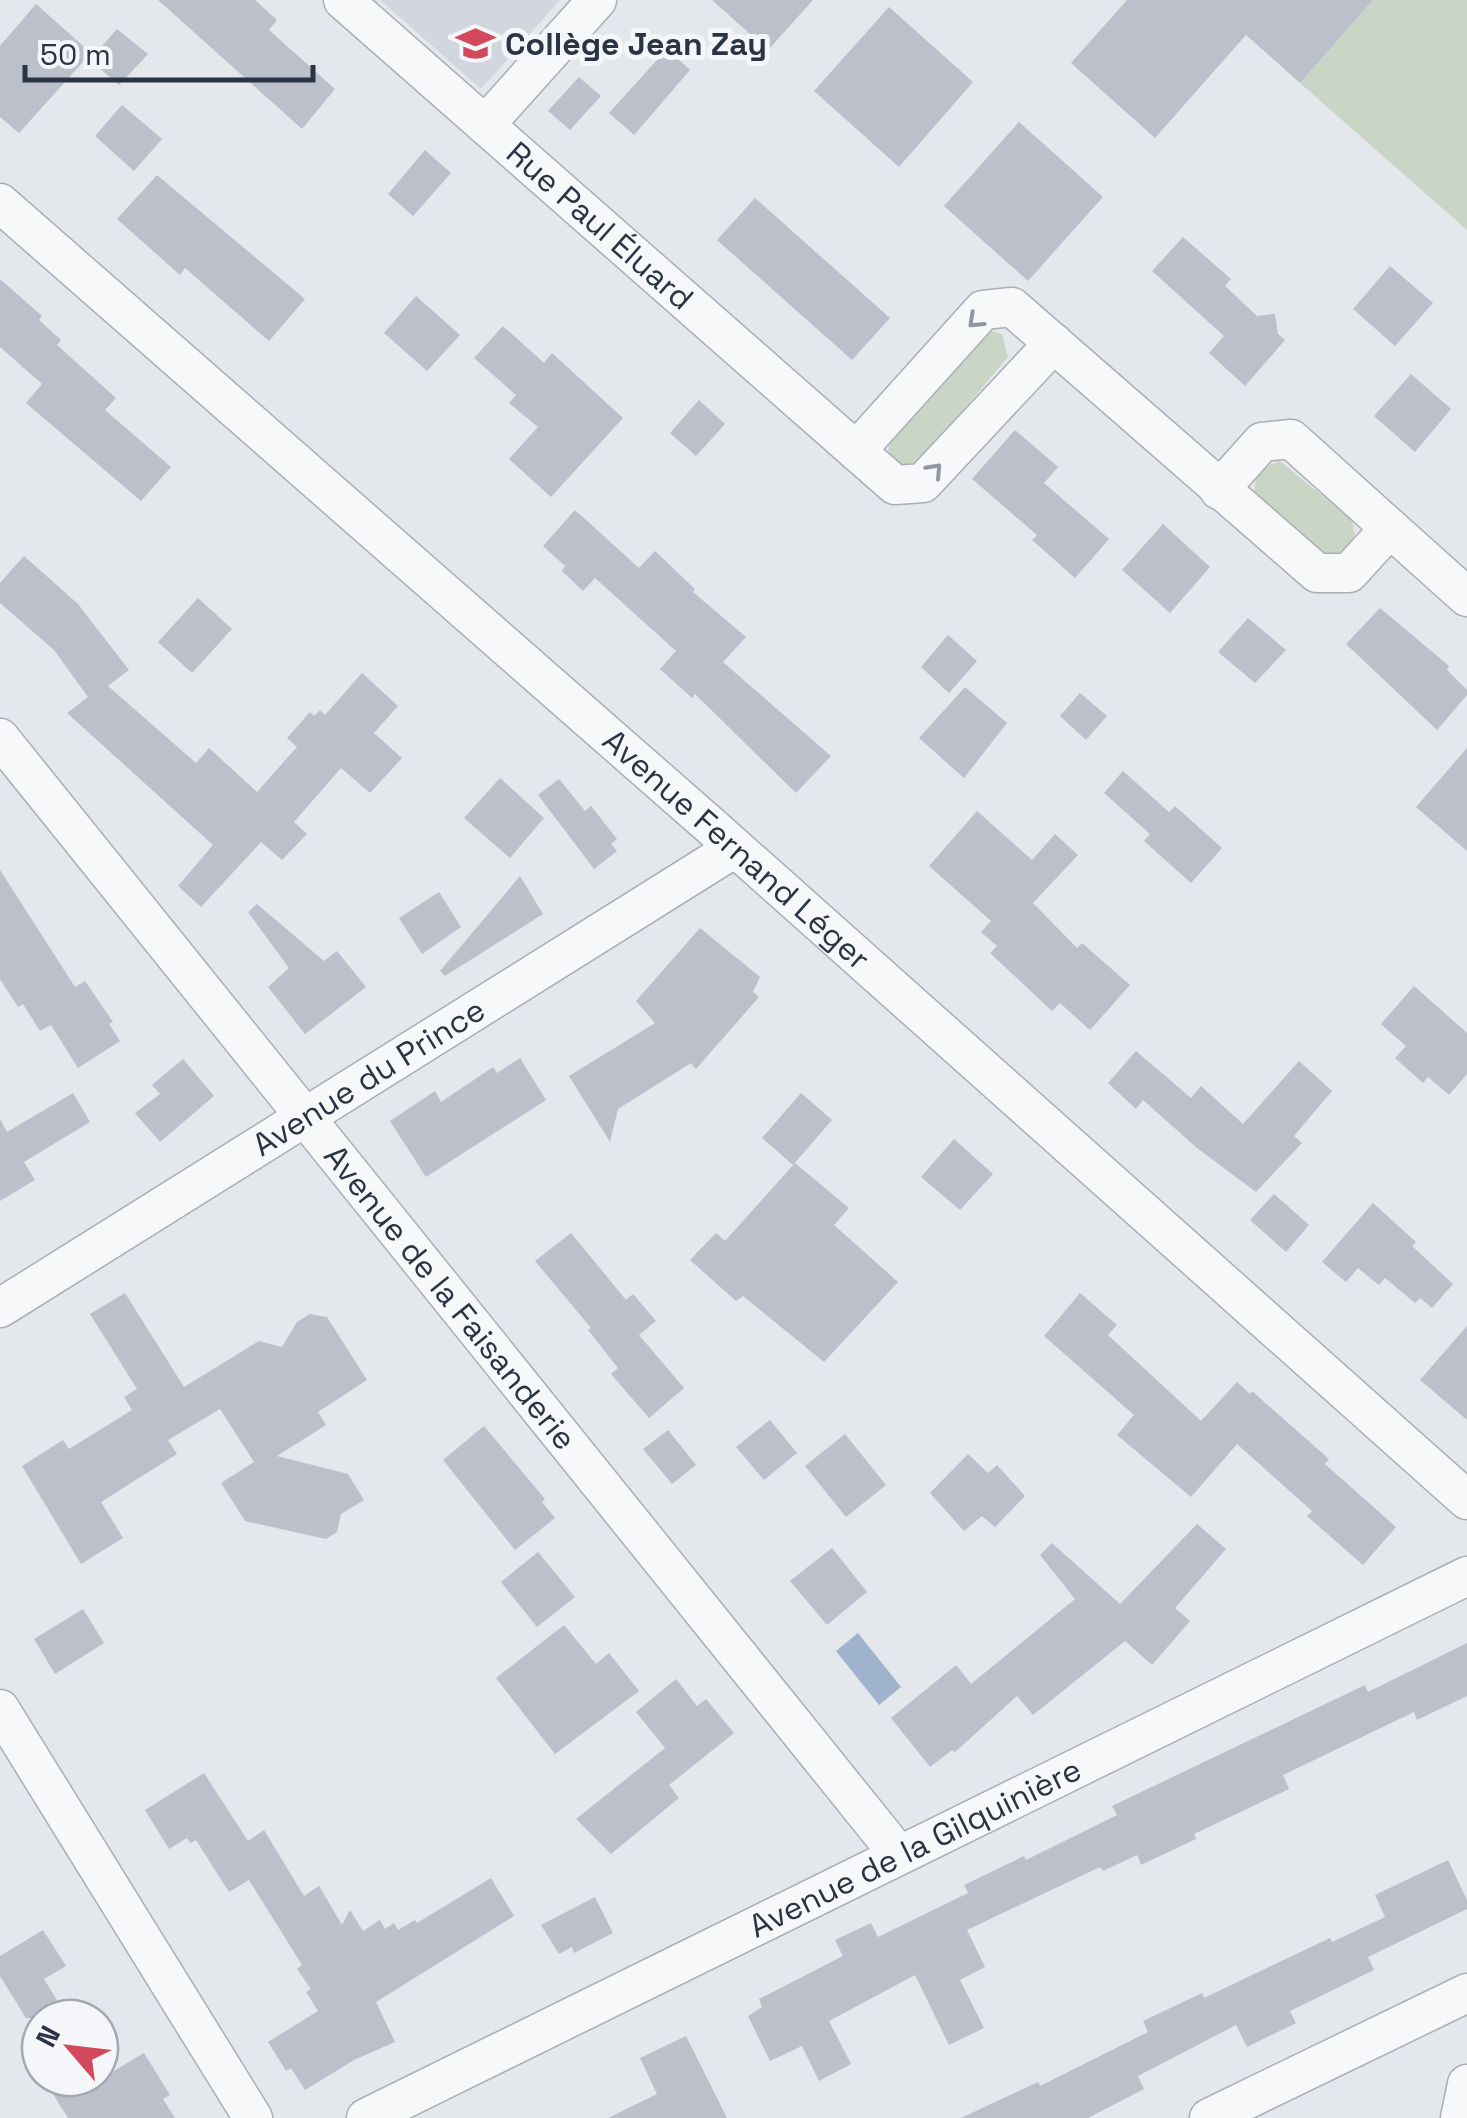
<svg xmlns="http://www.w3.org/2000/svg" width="1467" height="2118" viewBox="0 0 1467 2118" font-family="'Space Grotesk',sans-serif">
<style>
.built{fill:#d2d6de}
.green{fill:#c9d6c5}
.water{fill:#9fb4cc}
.building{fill:#bbc0ca}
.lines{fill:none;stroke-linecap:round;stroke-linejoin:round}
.street-casing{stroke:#a9aeb7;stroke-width:41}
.street{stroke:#f7f8fa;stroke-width:38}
.oneway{stroke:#9196a0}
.labels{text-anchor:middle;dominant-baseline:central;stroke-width:10;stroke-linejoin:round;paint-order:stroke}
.poi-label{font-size:32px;font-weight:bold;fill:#2b3445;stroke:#f4f6f9;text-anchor:start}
.street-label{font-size:32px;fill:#2b3445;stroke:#f4f6f9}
</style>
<rect width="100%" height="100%" fill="#e4e7ec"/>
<!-- built -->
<path class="built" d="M380,0h180l-79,89z"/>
<!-- green -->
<g class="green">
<path d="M1373,0h94v230l-167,-147z"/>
<path d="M991,331l11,3 6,23 -87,103 -14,5 -14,-3 -5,-13 4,-14 87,-103z"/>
<path d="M1280,461l72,59 3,15 -4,14 -25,7 -72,-62 3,-24z"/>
</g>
<!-- water -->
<path class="water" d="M858,1633l43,54 -22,18 -43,-54z"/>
<!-- building -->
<g class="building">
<path d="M158,0h97l22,20 -8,10 66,59 -33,40z"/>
<path d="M712,0h101l-45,50z"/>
<path d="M1127,0h246l-73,83 -54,-48 -91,103 -84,-75z"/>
<path d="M36,4l55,49 -72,80 -19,-16v-71z"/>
<path d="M889,7l84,75 -74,85 -85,-76z"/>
<path d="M117,29l31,25 -29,31 -29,-25z"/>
<path d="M667,49l23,21 -56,65 -25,-22z"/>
<path d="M579,77l22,19 -31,34 -22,-19z"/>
<path d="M122,105l40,34 -28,32 -39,-35z"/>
<path d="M1019,122l84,75 -75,84 -84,-75z"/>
<path d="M425,150l26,23 -38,43 -25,-22z"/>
<path d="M157,175l148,124 -36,42 -84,-73 -5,7 -63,-56z"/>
<path d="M755,198l135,120 -38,42 -135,-120z"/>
<path d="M1183,237l48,42 -6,7 32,30 18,-2 3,20 7,6 -40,46 -36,-33 15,-17 -72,-65z"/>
<path d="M1390,266l43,37 -38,43 -42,-37z"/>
<path d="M0,279l42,37 -3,4 22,20 -4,5 59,53 -11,12 66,57 -30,34 -115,-98 16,-19 -42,-37z"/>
<path d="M416,296l44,39 -33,36 -43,-38z"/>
<path d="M503,326l41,37 8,-10 71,65 -72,79 -42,-38 29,-32 -29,-24 7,-8 -42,-37z"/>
<path d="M1411,374l40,35 -36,43 -41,-36z"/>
<path d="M699,400l26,24 -29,32 -26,-23z"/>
<path d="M1015,430l43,37 -14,16 65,56 -34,39 -43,-38 5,-5 -65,-56z"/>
<path d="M575,510l64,58 16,-17 40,38 -2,3 53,45 -23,25 108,94 -35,37 -101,-99 -3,4 -32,-29 16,-18 -81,-73 -12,13 -21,-20 3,-5 -22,-20z"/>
<path d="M1163,524l47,43 -40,46 -48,-43z"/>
<path d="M24,556l54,48 51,66 -21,16 88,77 13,-15 48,44 40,-45 -10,-9 23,-26 4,4 6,-6 5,5 37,-42 36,33 -24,27 28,25 -32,35 -29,-25 -47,54 13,12 -25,26 -21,-18 -60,65 -23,-21 35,-41 -146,-132 21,-16 -34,-47 -54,-47v-20z"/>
<path d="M198,598l34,31 -40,44 -34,-31z"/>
<path d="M1380,608l69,58 -2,4 20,20v5l-30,35 -91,-86z"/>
<path d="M1248,618l38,32 -31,33 -37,-31z"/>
<path d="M948,635l29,26 -28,32 -28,-26z"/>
<path d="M965,687l42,36 -43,55 -45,-40z"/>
<path d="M1080,693l27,23 -21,24 -26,-24z"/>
<path d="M1467,748v103l-51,-44z"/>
<path d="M1123,771l46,41 6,-6 47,42 -31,35 -47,-42 6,-7 -46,-41z"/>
<path d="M500,778l44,40 -34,40 -46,-40z"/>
<path d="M559,779l26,32 6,-5 26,33 -6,5 6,7 -23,18 -56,-74z"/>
<path d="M977,811l55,49 23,-26 23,21 -45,48 44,45 5,-5 48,42 -40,45 -30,-27 -8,8 -62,-58 7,-7 -16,-14 10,-11 -62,-55z"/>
<path d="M0,870l75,117 10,-6 28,41 -4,2 11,17 -42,27 -27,-43 -11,6 -17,-27 -5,3 -18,-28z"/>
<path d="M520,876l23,38 -98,62 -5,-5z"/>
<path d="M439,892l22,35 -39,27 -23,-36z"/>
<path d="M257,904l67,57 13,-10 29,36 -61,47 -37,-47 21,-19 -41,-56z"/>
<path d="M700,928l60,49 -7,15 6,5 -63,72 -5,-6 -73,46 -8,33 -41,-66 86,-53 -19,-22z"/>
<path d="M1414,986l53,47v41l-18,21 -21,-18 -5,6 -28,-25 11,-12 -25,-22z"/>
<path d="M1136,1051l55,47 10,-12 42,38 56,-63 33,30 -38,45 8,7 -46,49 -59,-44 -54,-48 -7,9 -28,-26z"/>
<path d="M520,1058l26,42 -120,77 -36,-56 45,-30 6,11 52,-35 4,6z"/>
<path d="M183,1059l31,37 -54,46 -25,-29 25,-19 -8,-9z"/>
<path d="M73,1093l17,29 -66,40 11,18 -35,21v-82l7,13z"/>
<path d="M801,1093l31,27 -39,45 -31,-27z"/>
<path d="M954,1139l39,35 -33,36 -39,-33z"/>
<path d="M795,1163l54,45 -15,17 64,57 -74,80 -81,-66 -7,5 -46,-41 26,-27 9,8z"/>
<path d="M1274,1194l35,31 -23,27 -36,-32z"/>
<path d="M1373,1203l43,39 -4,4 41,38 -21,24 -12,-10 -5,5 -30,-25 -6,7 -21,-17 -12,14 -24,-20z"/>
<path d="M571,1233l55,67 7,-6 23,27 -17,14 45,53 -35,30 -38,-44 7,-6 -30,-38 3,-2 -56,-67z"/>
<path d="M125,1293l59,94 75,-46 23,6 15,-25 13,-8 17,3 40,63 -49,32 8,13 -49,31 71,18 16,26 -23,14 -4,18 -11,7 -81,-18 -24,-38 33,-21 -34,-53 -52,31 9,14 -76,48 22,36 -42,26 -59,-98 41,-26 6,9 63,-39 -8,-13 13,-8 -47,-75z"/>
<path d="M1080,1293l37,32 -9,10 93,86 36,-39 13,12 2,-3 77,68 -4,5 71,63 -33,38 -56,-49 5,-5 -75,-67 -46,53 -74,-62 17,-20 -90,-79z"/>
<path d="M1467,1326v94l-47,-40z"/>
<path d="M770,1420l27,33 -33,27 -28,-33z"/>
<path d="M484,1426l61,73 -3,3 13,16 -40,32 -72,-90z"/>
<path d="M668,1430l28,35 -24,19 -29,-35z"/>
<path d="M845,1434l41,51 -40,32 -41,-51z"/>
<path d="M968,1454l20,19 9,-8 28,31 -30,31 -13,-11 -18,15 -34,-38z"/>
<path d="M1197,1524l29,25 -51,59 15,13 -38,44 -27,-24 -92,74 -16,-19 -62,56 -3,-2 -22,17 -39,-49 65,-53 15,19 104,-85 -35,-44 12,-12 68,61z"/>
<path d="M832,1548l35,44 -40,33 -37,-44z"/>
<path d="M538,1552l37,45 -38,30 -36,-45z"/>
<path d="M83,1609l21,34 -49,31 -21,-35z"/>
<path d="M564,1625l32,39 13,-11 30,38 -84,63 -59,-76z"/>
<path d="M1467,1643v53l-50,24 -3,-8 -131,63 6,14 -95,45 2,5 -55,26 -4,-10 -34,16 -3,-4 -133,63 18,37 -25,13 24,48 -35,17 -34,-70 -86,46 22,43 -32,17 -17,-35 -32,15 -22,-45 14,-9 -3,-8 84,-43 -8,-16 36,-17 7,14 90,-44 -4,-8 60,-29 2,4 91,-45 -5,-9 253,-121 3,7z"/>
<path d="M676,1679l21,27 9,-7 28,34 -65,52 10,13 -68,56 -35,-35 89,-71 -29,-36z"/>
<path d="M204,1773l44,68 16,-11 40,66 15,-10 23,39 8,-15 13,21 17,-11 5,9 9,-6 4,7 17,-10 2,3 74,-45 23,38 -138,86 19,40 -41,18 -49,30 -14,-22 -5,3 -18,-29 50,-31 -12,-19 5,-3 -14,-20 5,-4 -53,-85 -20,12 -33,-52 -6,3 -3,-5 -18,11 -24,-39z"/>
<path d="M1448,1860l19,40v9l-99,48 6,13 -84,41 6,12 -49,24 -11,-22 -98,51 6,13 -56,29h-127l77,-36 2,4 108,-54 -5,-11 59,-28 2,5 126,-60 2,4 53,-25 -10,-22z"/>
<path d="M595,1897l18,36 -39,20 -2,-6 -13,7 -18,-29z"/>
<path d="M43,1930l23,36 -22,13 24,39h-42l-26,-42v-20z"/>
<path d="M686,2036l41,82h-119l49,-24 -17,-36z"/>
<path d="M144,2053l26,42 -7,4 12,19h-107l-25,-40h59z"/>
</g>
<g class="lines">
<defs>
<g id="street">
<path id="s1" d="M343,0l552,485 28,-2 131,-140"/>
<path d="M485,125l112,-125"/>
<path id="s2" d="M0,203l712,624 755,673"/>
<path d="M856,451l127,-141 29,-3 305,266h32l41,-45 77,69"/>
<path d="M1219,490l43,-48 29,-3 99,89"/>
<path id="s3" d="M0,738l899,1117"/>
<path id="s4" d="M0,1308l735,-460"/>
<path d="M0,1709l253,409"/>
<path id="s5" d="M366,2118l1101,-542"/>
<path d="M1209,2118l258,-125"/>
<path d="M1460,2118l7,-34"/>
</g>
</defs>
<!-- street casing -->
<use href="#street" class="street-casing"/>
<!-- street -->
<use href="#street" class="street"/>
</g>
<!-- one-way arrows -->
<defs><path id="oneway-chevron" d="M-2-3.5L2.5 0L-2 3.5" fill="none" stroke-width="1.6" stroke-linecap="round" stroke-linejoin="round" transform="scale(2.5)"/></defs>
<g class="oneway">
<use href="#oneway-chevron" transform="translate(975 321) rotate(137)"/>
<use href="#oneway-chevron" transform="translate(935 470) rotate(-47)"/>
</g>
<!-- icons -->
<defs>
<symbol id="school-bare" viewBox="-9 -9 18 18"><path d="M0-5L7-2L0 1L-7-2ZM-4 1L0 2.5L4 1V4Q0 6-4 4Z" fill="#d1495b" stroke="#f4f6f9" stroke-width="2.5" paint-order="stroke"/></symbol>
</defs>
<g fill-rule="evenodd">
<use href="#school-bare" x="448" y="16" width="55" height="55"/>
</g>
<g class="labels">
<!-- poi labels -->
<g class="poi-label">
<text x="505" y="44">Collège Jean Zay</text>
</g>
<!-- street labels -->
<g class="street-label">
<text stroke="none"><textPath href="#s1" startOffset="342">Rue Paul Éluard</textPath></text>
<text stroke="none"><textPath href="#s2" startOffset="980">Avenue Fernand Léger</textPath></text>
<text stroke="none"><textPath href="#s4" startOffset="435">Avenue du Prince</textPath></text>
<text stroke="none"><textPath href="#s3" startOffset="718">Avenue de la Faisanderie</textPath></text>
<text stroke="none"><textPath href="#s5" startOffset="612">Avenue de la Gilquinière</textPath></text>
</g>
</g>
<!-- north arrow -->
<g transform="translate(70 2048) rotate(298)"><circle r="48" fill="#f4f6f9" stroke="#a4a8b1" stroke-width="2.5"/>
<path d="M0-8L18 38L0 25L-18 38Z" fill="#d1495b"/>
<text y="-15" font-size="28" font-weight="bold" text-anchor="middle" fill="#2b3445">N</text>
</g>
<!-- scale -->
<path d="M25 65v15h288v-15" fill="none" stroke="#2b3445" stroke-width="5"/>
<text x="40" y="65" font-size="30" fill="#2b3445" stroke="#f4f6f9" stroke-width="8" paint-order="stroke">50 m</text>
</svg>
